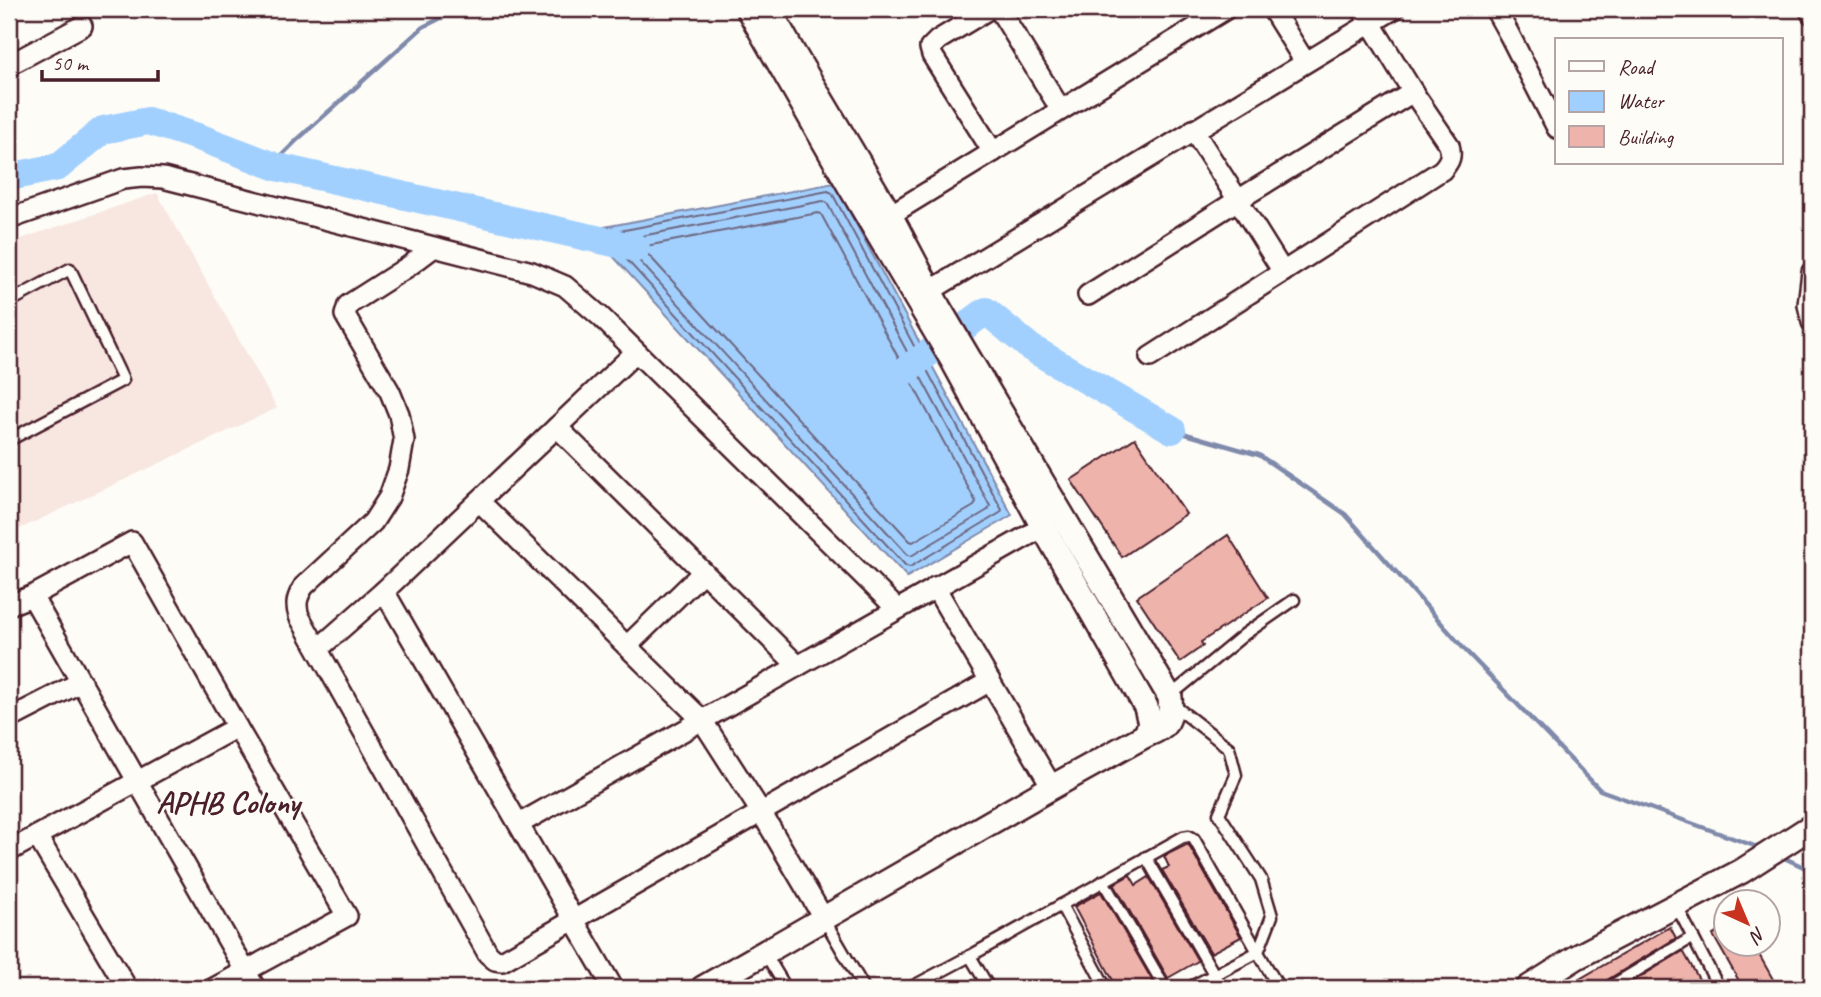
<svg xmlns="http://www.w3.org/2000/svg" width="1821" height="997" viewBox="0 0 1821 997" font-family="Caveat,sans-serif">
<style>
.built{fill:#f8e6e0}
.water{fill:#a2d0fe;stroke:#7f89aa;stroke-width:2}
.lines{fill:none;stroke-linecap:round;stroke-linejoin:round}
.shore{stroke:#6d667f;stroke-width:2}
.stream{stroke:#7f89aa;stroke-width:4.5}
.river{stroke:#a2d0fe;stroke-width:28}
.building{fill:#eeb3ab;stroke:#4a1f2b;stroke-width:2}
.service-casing{stroke:#4a1f2b;stroke-width:15}
.minor-casing{stroke:#4a1f2b;stroke-width:24}
.tertiary-casing{stroke:#4a1f2b;stroke-width:28}
.service{stroke:#fdfcf7;stroke-width:10}
.minor{stroke:#fdfcf7;stroke-width:19}
.tertiary{stroke:#fdfcf7;stroke-width:23}
.labels{text-anchor:middle;dominant-baseline:central;stroke-width:5;stroke-linejoin:round;paint-order:stroke}
.neighbourhood-label{font-size:32px;font-weight:bold;fill:#4a1f2b;stroke:#fdfcf7}
</style>
<rect width="100%" height="100%" fill="#fdfcf7"/>
<filter id="ink" filterUnits="userSpaceOnUse"><feTurbulence type="fractalNoise" baseFrequency=".0143" numOctaves="2"/><feDisplacementMap in="SourceGraphic" scale="14" xChannelSelector="R" yChannelSelector="G"/><feConvolveMatrix kernelMatrix="1 2 1 2 8 2 1 2 1" color-interpolation-filters="sRGB"/></filter>
<g filter="url(#ink)">
<!-- built -->
<path class="built" d="M157,193l120,215 -268,126v-291z"/>
<!-- water -->
<path class="water" d="M834,183l178,332 -105,62 -318,-347z"/>
<g class="lines">
<!-- shore -->
<g class="shore">
<path d="M828,191l4,2 170,317 -2,3 -90,54 -4,-1 -300,-329 3,-4z"/>
<path d="M823,201l4,2 163,303 -2,4 -77,46 -3,-1 -285,-312 3,-4z"/>
<path d="M818,213l3,1 155,288 -2,4 -61,36 -3,-1 -266,-291 2,-4z"/>
</g>
<!-- stream -->
<g class="stream">
<path d="M272,165l25,-25 126,-113 36,-18"/>
<path d="M1172,430l87,25 86,59 120,136 135,140 160,58"/>
<path d="M1778,855l34,16"/>
</g>
<!-- river -->
<g class="river">
<path d="M9,177l49,-10 45,-37 45,-9 53,17 76,29 359,81"/>
<path d="M896,377l90,-66 45,37 141,82"/>
</g>
</g>
<!-- building -->
<g class="building">
<path d="M1135,438l51,76 -64,43 -51,-77z"/>
<path d="M1228,535l40,63 -67,44 2,4 -23,16 -43,-65z"/>
<path d="M1188,844l53,93 -30,16 -49,-83 7,-3 -5,-11z"/>
<path d="M1130,875l6,10 13,-8 49,84 -30,17 -54,-94z"/>
<path d="M1101,892l54,93 -5,3h-33l-43,-81z"/>
<path d="M1670,927l6,11 -72,44 -3,6h-37z"/>
<path d="M1726,927v17h27l25,44h-35l-30,-53z"/>
<path d="M1683,951l21,37h-82z"/>
</g>
<g class="lines">
<defs>
<g id="service">
<path d="M9,302l61,-33 53,111 -114,60"/>
<path d="M1170,696l75,-62 49,-34"/>
<path d="M1172,704l57,44 7,27 -17,39 42,65 11,37 -14,36 21,36"/>
<path d="M1146,857l76,131"/>
<path d="M1103,881l62,107"/>
<path d="M1061,905l45,83"/>
<path d="M1676,905l43,83"/>
<path d="M824,919l40,69"/>
<path d="M765,953l21,35"/>
<path d="M910,988l60,-32"/>
<path d="M989,988l-19,-32 213,-119 6,-1 5,3 64,113 -69,36"/>
<path d="M1608,988l85,-51"/>
</g>
<g id="minor">
<path d="M989,9l-51,31 -8,8 2,7 61,97"/>
<path d="M999,9l62,101"/>
<path d="M1272,9l33,53"/>
<path d="M1495,9l14,25 48,94"/>
<path d="M1809,9l3,5"/>
<path d="M9,65l73,-39"/>
<path d="M1193,130l45,70 175,-108 -51,-83"/>
<path d="M890,215l336,-206"/>
<path d="M9,219l114,-40 19,-2 21,1 369,94 33,14 36,31 296,292"/>
<path d="M433,248l-24,18 -61,39 -3,10 45,77 9,22 5,26 -5,29 -10,28 -16,25 -69,64c-7,11 -9,18 -5,30l189,338 7,6 7,1 488,-280"/>
<path d="M1812,272l-4,33 4,17"/>
<path d="M930,291l464,-282"/>
<path d="M1088,295l150,-95 45,72"/>
<path d="M1150,357l292,-187c8,-9 10,-14 7,-25l-36,-53"/>
<path d="M557,427l241,239"/>
<path d="M479,501l223,219 59,92 63,107"/>
<path d="M935,587l117,200"/>
<path d="M384,591l229,397"/>
<path d="M32,596l223,392"/>
<path d="M9,605l23,-9 100,-54 105,185 -228,124"/>
<path d="M627,646l76,-74"/>
<path d="M318,649l66,-58 252,-239"/>
<path d="M9,719l72,-37"/>
<path d="M519,824l524,-297"/>
<path d="M37,836l90,152"/>
<path d="M214,988l133,-72 -110,-189"/>
</g>
<g id="tertiary">
<path d="M748,9l101,176 105,178 89,164 103,180 4,16 -4,12"/>
<path d="M703,988l349,-201 94,-52c22,-8 26,-15 24,-38l-231,-389 -49,-93 -96,-161 -25,-45"/>
<path d="M1528,988l49,-31 165,-86 70,-45"/>
</g>
</defs>
<!-- service casing -->
<use href="#service" class="service-casing"/>
<!-- minor casing -->
<use href="#minor" class="minor-casing"/>
<!-- tertiary casing -->
<use href="#tertiary" class="tertiary-casing"/>
<!-- service -->
<use href="#service" class="service"/>
<!-- minor -->
<use href="#minor" class="minor"/>
<!-- tertiary -->
<use href="#tertiary" class="tertiary"/>
</g>
</g>
<g class="labels">
<!-- neighbourhood labels -->
<g class="neighbourhood-label">
<text x="228" y="802">APHB Colony</text>
</g>
</g>
<!-- margin -->
<rect width="1821" height="997" fill="none" stroke="#fdfcf7" stroke-width="35"/>
<rect x="18" y="18" width="1786" height="962" fill="none" stroke="#4a1f2b" stroke-width="2.5" filter="url(#ink)"/>
<!-- legend -->
<rect x="1555" y="38" width="228" height="126" fill="#fdfcf7" stroke="#b5a4a5" stroke-width="2"/>
<rect x="1569" y="61" width="35" height="10" fill="#fdfcf7" stroke="#b5a4a5" stroke-width="2"/>
<text x="1618" y="74" font-size="21" fill="#4a1f2b">Road</text>
<rect x="1569" y="91" width="35" height="21" fill="#a2d0fe" stroke="#b5a4a5" stroke-width="2"/>
<text x="1618" y="108" font-size="21" fill="#4a1f2b">Water</text>
<rect x="1569" y="126" width="35" height="21" fill="#eeb3ab" stroke="#b5a4a5" stroke-width="2"/>
<text x="1618" y="144" font-size="21" fill="#4a1f2b">Building</text>
<!-- north arrow -->
<g transform="translate(1747 923) rotate(136)"><circle r="33" fill="#fdfcf7" stroke="#b5a4a5" stroke-width="2"/>
<path d="M0-5L12 26L0 18L-12 26Z" fill="#c8321e"/>
<text y="-10" font-size="19" font-weight="bold" text-anchor="middle" fill="#4a1f2b">N</text>
</g>
<!-- scale -->
<path d="M42 70v10h116v-10" fill="none" stroke="#4a1f2b" stroke-width="3.5"/>
<text x="52" y="70" font-size="21" fill="#4a1f2b" stroke="#fdfcf7" stroke-width="5" paint-order="stroke">50 m</text>
</svg>
